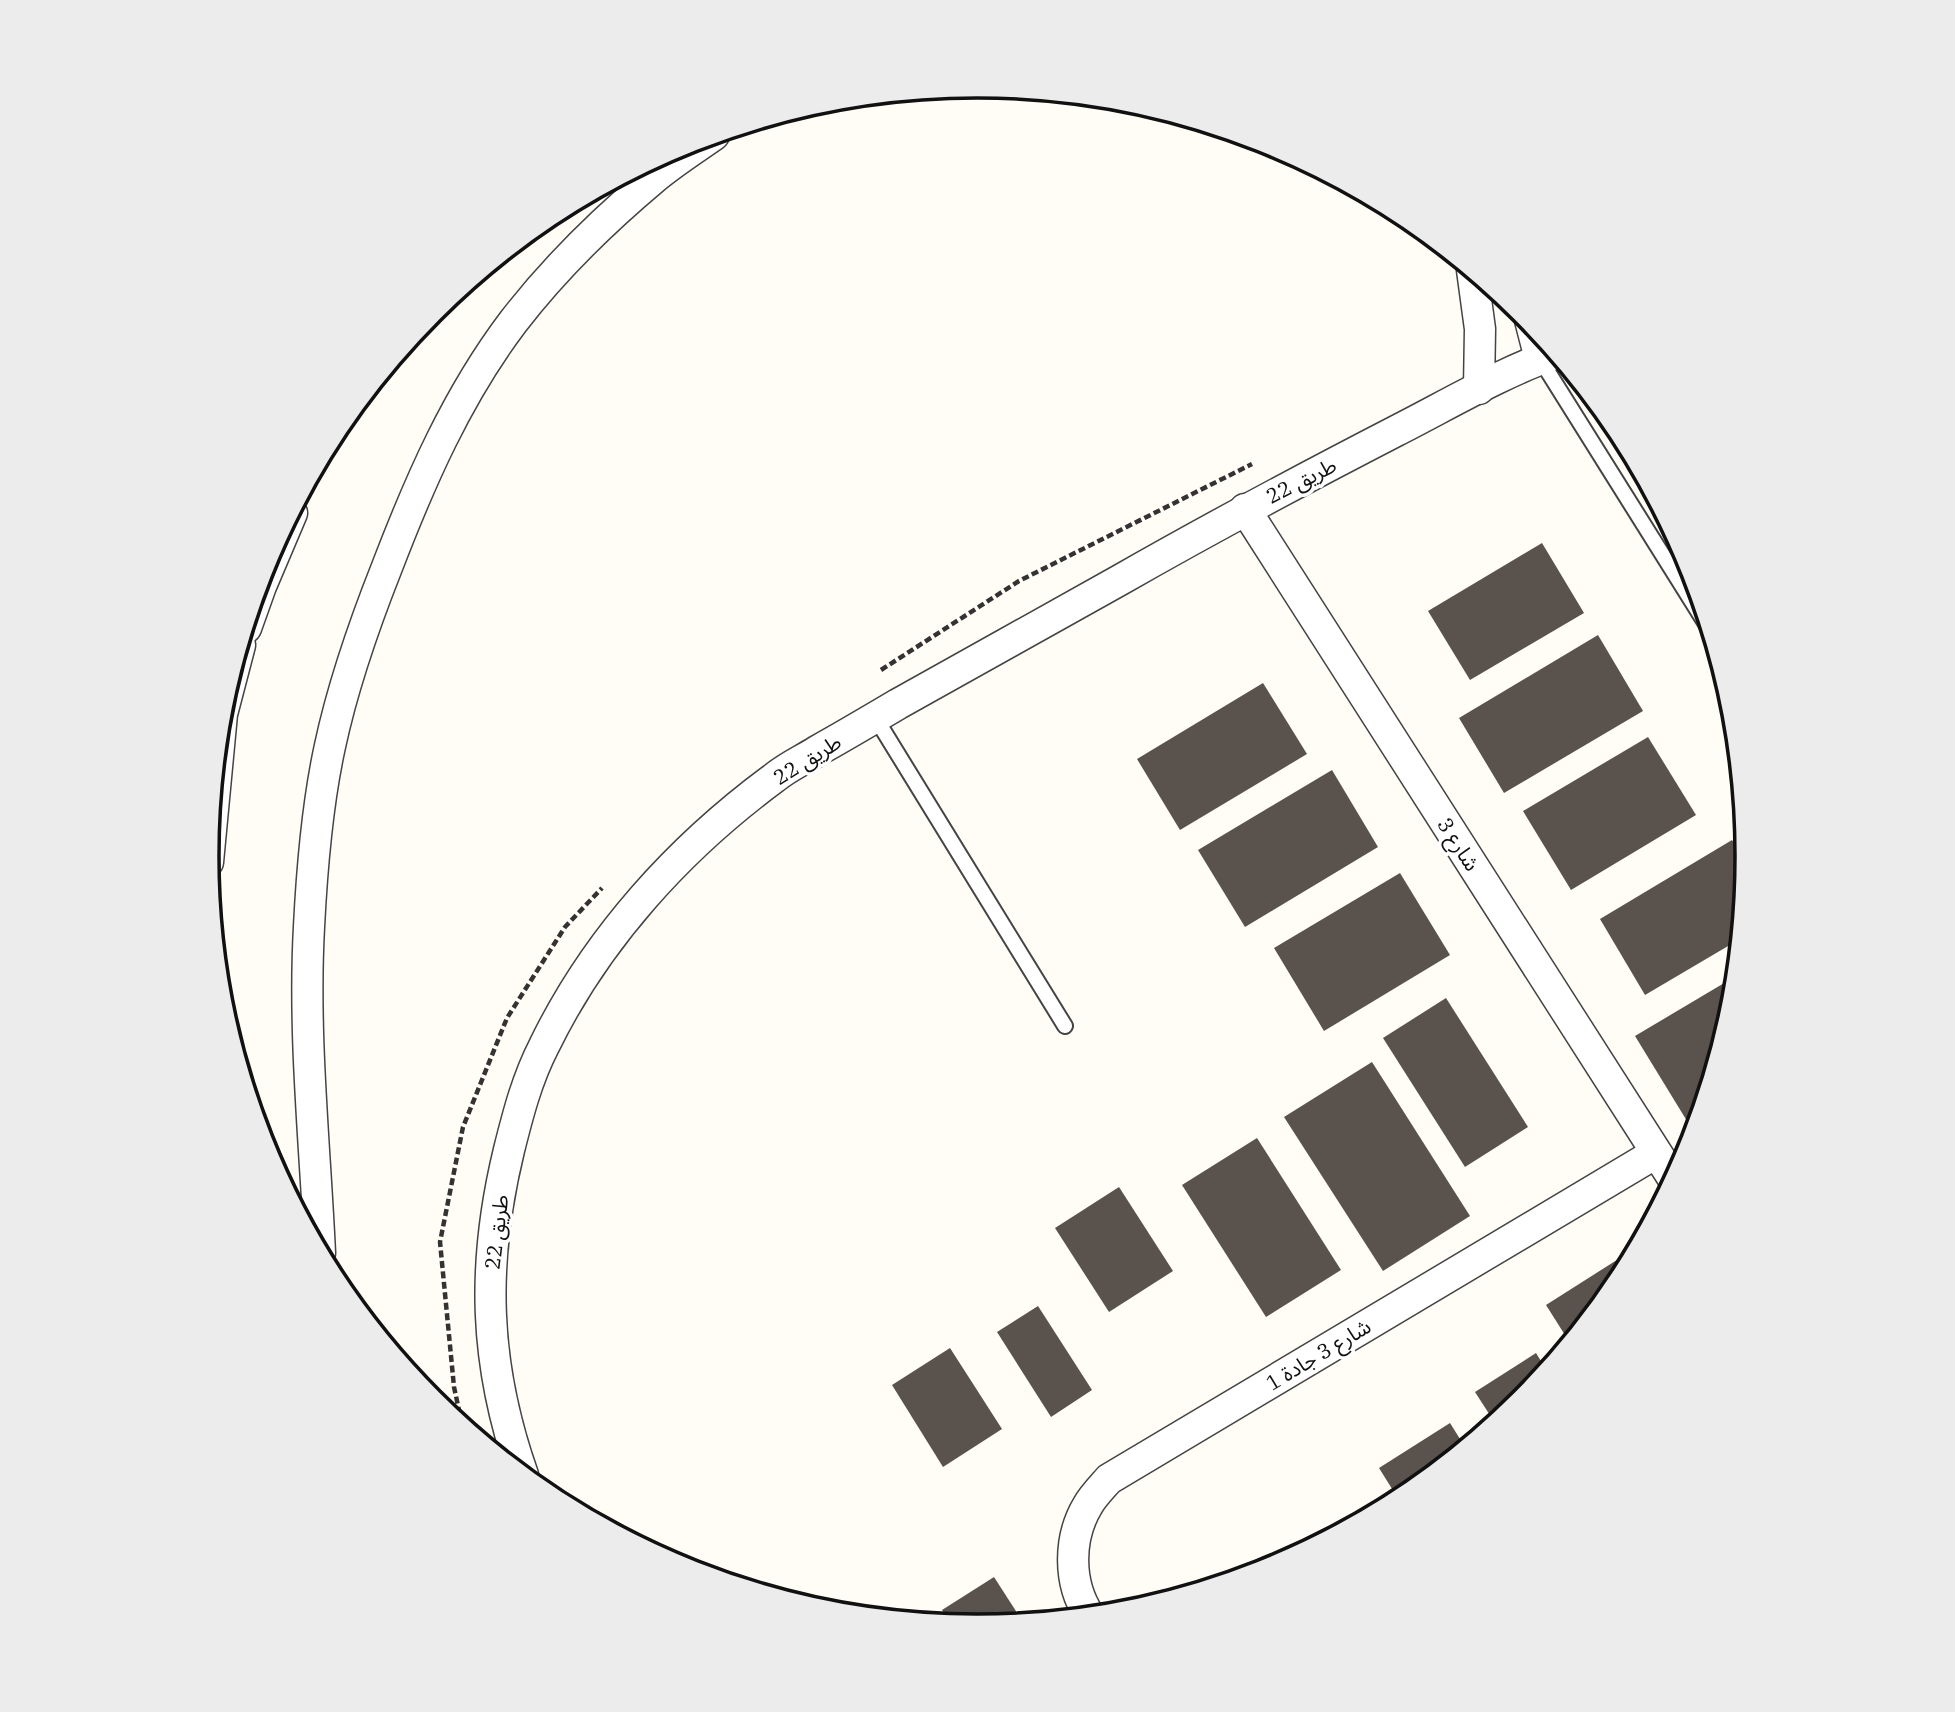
<svg xmlns="http://www.w3.org/2000/svg" width="1955" height="1712" viewBox="0 0 1955 1712" font-family="'IBM Plex Serif','Noto Sans Arabic',serif">
<style>
.building{fill:#5a524d}
.lines{fill:none;stroke-linecap:round;stroke-linejoin:round}
.lane-casing{stroke:#444;stroke-width:18}
.street-casing{stroke:#444;stroke-width:33}
.path{stroke:#333;stroke-width:4.5;stroke-dasharray:7 3.5;stroke-linecap:butt}
.lane{stroke:#fff;stroke-width:14}
.street{stroke:#fff;stroke-width:30}
.labels{text-anchor:middle;dominant-baseline:central;stroke-width:7;stroke-linejoin:round;paint-order:stroke}
.street-label{font-size:21px;fill:#111;stroke:#fff}
.rim{fill:none;stroke:#111;stroke-width:3.5}
</style>
<rect width="100%" height="100%" fill="#fffdf5"/>
<!-- building -->
<g class="building">
<path d="M1542,543l42,70 -114,67 -42,-69z"/>
<path d="M1598,635l45,76 -139,82 -45,-75z"/>
<path d="M1263,683l44,71 -127,76 -43,-71z"/>
<path d="M1648,737l48,78 -125,75 -48,-79z"/>
<path d="M1332,770l46,77 -133,80 -47,-77z"/>
<path d="M1732,840l15,24 -7,75 -95,56 -45,-76z"/>
<path d="M1400,873l50,82 -126,76 -50,-83z"/>
<path d="M1736,976l-3,31 -32,106 -14,8 -52,-85z"/>
<path d="M1446,998l82,129 -63,40 -82,-129z"/>
<path d="M1372,1062l98,154 -87,55 -99,-154z"/>
<path d="M1257,1138l84,132 -75,47 -84,-132z"/>
<path d="M1119,1187l54,84 -64,41 -54,-84z"/>
<path d="M1631,1251l3,4 -16,29 -48,59 -24,-38z"/>
<path d="M1038,1306l54,84 -41,27 -54,-85z"/>
<path d="M950,1348l52,81 -59,38 -51,-82z"/>
<path d="M1536,1353l11,18 -25,30 -27,22 -20,-31z"/>
<path d="M1450,1423l15,24 -66,53 -20,-32z"/>
<path d="M994,1577l29,45 -46,4 -26,-2 -9,-14z"/>
</g>
<g class="lines">
<defs>
<g id="lane">
<path d="M1540,359l171,273"/>
<path d="M875,717l190,309"/>
</g>
<g id="street">
<path d="M1472,270l8,59 -1,60"/>
<path d="M1530,320l10,39"/>
<path d="M1245,509l429,671"/>
<path d="M246,628l15,-42 31,-73"/>
<path d="M208,862l14,-148 18,-69"/>
<path d="M320,1253c-5,-108 -17,-218 -11,-326 3,-60 8,-122 21,-181 13,-61 34,-121 57,-179 33,-86 70,-171 126,-245 40,-52 90,-101 140,-143 19,-16 41,-30 61,-44"/>
<path d="M523,1475c-39,-111 -42,-210 -14,-325 9,-36 18,-71 35,-104 52,-107 135,-198 230,-268 13,-11 29,-18 43,-27 27,-15 54,-31 81,-47 74,-41 148,-83 222,-124 91,-52 183,-101 276,-149 53,-27 105,-58 161,-78"/>
<path d="M1089,1615c-21,-32 -21,-77 -1,-110 5,-9 14,-18 21,-26l547,-326"/>
</g>
</defs>
<!-- lane casing -->
<use href="#lane" class="lane-casing"/>
<!-- street casing -->
<use href="#street" class="street-casing"/>
<!-- path -->
<g class="path">
<path d="M1438,242l3,11"/>
<path d="M881,670l138,-89 233,-117"/>
<path d="M462,1424l-8,-37 -14,-145 23,-115 44,-109 58,-91 37,-39"/>
</g>
<!-- lane -->
<use href="#lane" class="lane"/>
<!-- street -->
<use href="#street" class="street"/>
</g>
<g class="labels">
<!-- street labels -->
<g class="street-label">
<text transform="translate(1301 480) rotate(-27)">طريق 22</text>
<text transform="translate(807 759) rotate(-32)">طريق 22</text>
<text transform="translate(1459 844) rotate(57)">شارع 3</text>
<text transform="translate(496 1232) rotate(-83)">طريق 22</text>
<text transform="translate(1318 1354) rotate(-31)">شارع 3 جادة 1</text>
</g>
</g>
<!-- crop -->
<path d="M0 0H1955V1712H0ZM219 856a758 758 0 1 1 1516 0a758 758 0 1 1-1516 0Z" fill="#ececec" fill-rule="evenodd"/>
<path class="rim" d="M219 856a758 758 0 1 1 1516 0a758 758 0 1 1-1516 0Z"/>
</svg>
